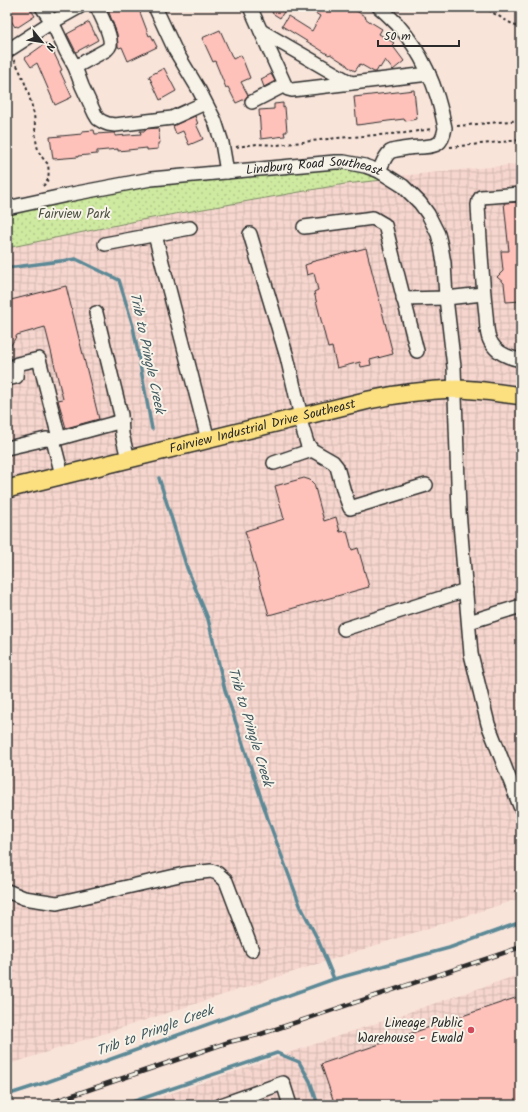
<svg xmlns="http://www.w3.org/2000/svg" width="528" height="1112" viewBox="0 0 528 1112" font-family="Kalam,sans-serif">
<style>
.industrial{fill:url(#industrial-grid)}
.park{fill:url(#park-dots);stroke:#7c8a66}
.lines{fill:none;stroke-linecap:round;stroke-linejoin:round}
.stream{stroke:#5c8996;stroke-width:3.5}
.building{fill:#fec2bb;stroke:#2b2b2b}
.minor-casing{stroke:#2b2b2b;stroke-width:16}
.major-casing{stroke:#2b2b2b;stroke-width:20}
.path{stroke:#2b2b2b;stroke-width:2;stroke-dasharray:3 3;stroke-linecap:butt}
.minor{stroke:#f7f3e8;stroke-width:13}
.major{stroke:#fce080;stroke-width:17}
.rail-casing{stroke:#2b2b2b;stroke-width:4.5}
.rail{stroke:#f7f3e8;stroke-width:3;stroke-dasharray:9;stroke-linecap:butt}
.poi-dot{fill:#d1495b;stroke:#f7f3e8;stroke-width:1.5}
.labels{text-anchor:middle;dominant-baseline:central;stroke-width:4;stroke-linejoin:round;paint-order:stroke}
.street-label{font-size:13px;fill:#2b2b2b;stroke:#f7f3e8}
.park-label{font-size:13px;fill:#4c5142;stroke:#f7f3e8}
.poi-label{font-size:13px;fill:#2b2b2b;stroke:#f7f3e8;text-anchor:end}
.water-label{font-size:14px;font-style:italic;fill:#445a60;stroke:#f7f3e8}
</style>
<defs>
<pattern id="industrial-grid" width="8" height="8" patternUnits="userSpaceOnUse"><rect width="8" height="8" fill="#f6d6ce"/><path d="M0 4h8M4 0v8" fill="none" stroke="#d3b8b1"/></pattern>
<pattern id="park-dots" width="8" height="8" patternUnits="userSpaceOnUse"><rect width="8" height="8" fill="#cee9a0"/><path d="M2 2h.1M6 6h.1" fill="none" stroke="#b1c88a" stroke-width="1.8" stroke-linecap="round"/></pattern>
</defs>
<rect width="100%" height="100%" fill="#f9e4da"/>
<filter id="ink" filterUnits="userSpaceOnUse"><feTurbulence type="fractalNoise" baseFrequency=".025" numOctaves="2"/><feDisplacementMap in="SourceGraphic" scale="8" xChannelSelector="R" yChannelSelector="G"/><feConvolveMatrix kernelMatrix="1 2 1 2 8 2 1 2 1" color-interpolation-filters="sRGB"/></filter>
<g filter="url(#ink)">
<!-- industrial -->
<g class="industrial">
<path d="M521,164v734l-514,167v-824l172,-43z"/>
<path d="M521,974v131h-385z"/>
</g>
<!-- park -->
<path class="park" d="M322,163l70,16 -47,5 -204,36 -134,28v-40l60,-13z"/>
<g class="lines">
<!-- stream -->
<g class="stream">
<path d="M512,7l9,5"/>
<path d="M7,268l69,-9 43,21 14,46 19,103"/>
<path d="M159,478l28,90 21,51 17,71 44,132 31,83 18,35 16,39"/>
<path d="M7,1095l40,-13 287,-103 115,-31 72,-26"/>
<path d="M123,1105l154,-52 22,9 11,19 8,24"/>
</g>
</g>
<!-- building -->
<g class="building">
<path d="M7,7h22l6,9 -17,11 -2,-1 -1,1 -5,-8 2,-1 -5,-7z"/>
<path d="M107,7h31l11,29 2,-1 6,12 -29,14 -6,-14 -3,1 -1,-2 -1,-12z"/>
<path d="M275,7h12l-7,11 -8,-5z"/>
<path d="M305,7h45l16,10 -1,1 4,3 13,8 -3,5 15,9 -2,2 12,16 -11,9 -8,-10 -5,8 -1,-1 -3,5h-2l-14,-8 -5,7 -8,-5v-1l-17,-11 -1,1 -47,-29 6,-10 24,15 8,-15z"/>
<path d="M89,22l9,18 -22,12 -9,-18z"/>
<path d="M220,30l13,29 8,-4 9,23 -9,4 7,13 -3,4 -9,4 -8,-16 -2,1 -11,-27 -2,1 -11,-24z"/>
<path d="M46,43l3,5 2,-1 11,23 -2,1 12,26 -17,8 -18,-42 -6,4 -6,-9z"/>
<path d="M164,68l12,23 -16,9 -11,-24z"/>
<path d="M271,74l4,7 -11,6 -3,-8z"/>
<path d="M414,90l3,29 -12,2 -1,-2 -47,6 -3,-28z"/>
<path d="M283,103v5l2,-1 2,25h-3l1,4 -24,3 -2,-29 15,-1v-5z"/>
<path d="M195,116l3,8h-2l7,15 -14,6 -6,-14 -7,3 -3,-8z"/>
<path d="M158,128l2,15h-2v6l-11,1v-2l-29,3v-2l-21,2v3l-19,2v1l-25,2 -3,-22 32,-3v-3l12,-1 1,4 17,-1h3v3l26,-2 -1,-3h5v-2z"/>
<path d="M521,202v99l-15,1 -2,-19 -7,-6 6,-6 -2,-20h8l-5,-48z"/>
<path d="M366,248l27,106 -23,6 1,5 -10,2 -1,-5 -23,6 -5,-21 -4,1 -14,-56 4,-2 -4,-17 -7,2 -2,-10 6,-2v-1z"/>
<path d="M66,286l33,133 -33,9 -8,-28 5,-1 -18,-72 -28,8 -10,17v-51z"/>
<path d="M304,478l6,2 4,4 10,37 12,-4 4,15 7,-1 5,19 6,-2 11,39 -100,28 -24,-84 39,-12 -9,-33z"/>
<path d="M521,996v109h-186l-14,-41z"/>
</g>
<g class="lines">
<defs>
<g id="minor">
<path d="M42,7l10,15 14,29 9,16 7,19 13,28 3,5 5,3 5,2 7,1 57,-7 33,-15"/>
<path d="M155,7l20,43 24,40 16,31 7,22 5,29"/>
<path d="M250,7l35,78 3,4 4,1 137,-16"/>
<path d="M261,31l90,52"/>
<path d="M7,51l40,-26 32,-18"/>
<path d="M75,67l31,-17c2,-2 3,-2 4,-5 2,-9 -9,-29 -13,-38"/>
<path d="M252,102l33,-17"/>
<path d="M379,171c3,-6 5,-14 11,-19 3,-2 8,-2 12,-3 6,-1 13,-2 19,-2 15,-1 21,-1 24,-19 -7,-38 -22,-75 -48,-104 -6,-6 -12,-12 -18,-17"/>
<path d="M521,194l-40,3 -2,3 -1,5c2,36 4,73 8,110 1,9 0,21 6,29 6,10 18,14 29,16"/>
<path id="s1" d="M7,208l60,-13 84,-16 184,-17h9l21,4 14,5 24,15 17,17 8,11 10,20 3,12 3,17 2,35 8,69 5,144 12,143 17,70 32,82 1,1"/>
<path d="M304,227l69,-9 12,7 32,126"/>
<path d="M250,234l37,123 14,60"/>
<path d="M155,235l53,205"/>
<path d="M105,244l85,-16"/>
<path d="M403,299l43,-1 37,-4"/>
<path d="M96,313l25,102 1,19 6,25"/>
<path d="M7,379l9,-2 1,-13 22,-5 20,79"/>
<path d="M299,417l8,26 5,7 21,12 4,5 7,25 6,16 76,-23"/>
<path d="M53,440l9,35"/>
<path d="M7,448l39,-9 7,1 69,-19"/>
<path d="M274,463l38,-13"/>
<path d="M469,622l52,-16"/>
<path d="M344,629l122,-39"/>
<path d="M7,891l17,7 33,5 127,-29 27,-3 6,2 9,8 26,69"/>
<path d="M221,1105l62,-22 7,22"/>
</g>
<g id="major">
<path id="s2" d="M7,489l362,-89c28,-6 56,-10 85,-11 23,0 45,4 67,7"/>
</g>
</defs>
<!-- minor casing -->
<use href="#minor" class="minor-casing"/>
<!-- major casing -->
<use href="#major" class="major-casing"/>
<!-- path -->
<g class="path">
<path d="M483,7l38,22"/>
<path d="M14,60c10,17 16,37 20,55 2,13 0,32 8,42 2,3 4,5 6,7 1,9 2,20 -8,23"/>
<path d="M457,126l64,-6"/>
<path d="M236,147l21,-3 20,1 60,-7 68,-5 27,-4"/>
<path d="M450,147l71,-7"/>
</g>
<!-- minor -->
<use href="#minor" class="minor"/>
<!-- major -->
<use href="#major" class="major"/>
<defs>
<path id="rail" d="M44,1105l185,-63 29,-7 263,-88"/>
</defs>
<!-- rail casing -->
<use href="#rail" class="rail-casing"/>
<!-- rail -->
<use href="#rail" class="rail"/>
</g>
</g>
<!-- markers -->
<circle class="poi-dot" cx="471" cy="1030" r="4"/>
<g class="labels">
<!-- street labels -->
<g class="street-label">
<text stroke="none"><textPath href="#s1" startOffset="311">Lindburg Road Southeast</textPath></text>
<text stroke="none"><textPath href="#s2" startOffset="263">Fairview Industrial Drive Southeast</textPath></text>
</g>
<!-- park labels -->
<g class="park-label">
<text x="74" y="214">Fairview Park</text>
</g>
<!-- poi labels -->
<g class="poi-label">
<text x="463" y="1023">Lineage Public<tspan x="463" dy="15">Warehouse - Ewald</tspan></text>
</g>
<!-- water labels -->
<g class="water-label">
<text transform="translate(147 353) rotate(78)">Trib to Pringle Creek</text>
<text transform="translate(250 727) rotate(73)">Trib to Pringle Creek</text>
<text transform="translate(155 1031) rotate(-20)">Trib to Pringle Creek</text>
</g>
</g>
<!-- margin -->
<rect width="528" height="1112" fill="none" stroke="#f7f3e8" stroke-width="24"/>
<rect x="12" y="12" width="504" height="1088" fill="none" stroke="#2b2b2b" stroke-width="1.5" filter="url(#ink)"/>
<!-- north arrow -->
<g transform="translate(42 42) rotate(120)" stroke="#f7f3e8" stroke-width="3" paint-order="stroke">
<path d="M0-3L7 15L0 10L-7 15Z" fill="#2b2b2b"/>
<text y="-6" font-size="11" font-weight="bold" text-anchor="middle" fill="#2b2b2b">N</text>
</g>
<!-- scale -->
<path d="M378 40v6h81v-6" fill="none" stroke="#2b2b2b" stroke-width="2"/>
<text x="384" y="40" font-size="12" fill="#2b2b2b" stroke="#f7f3e8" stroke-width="3" paint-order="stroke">50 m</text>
</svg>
